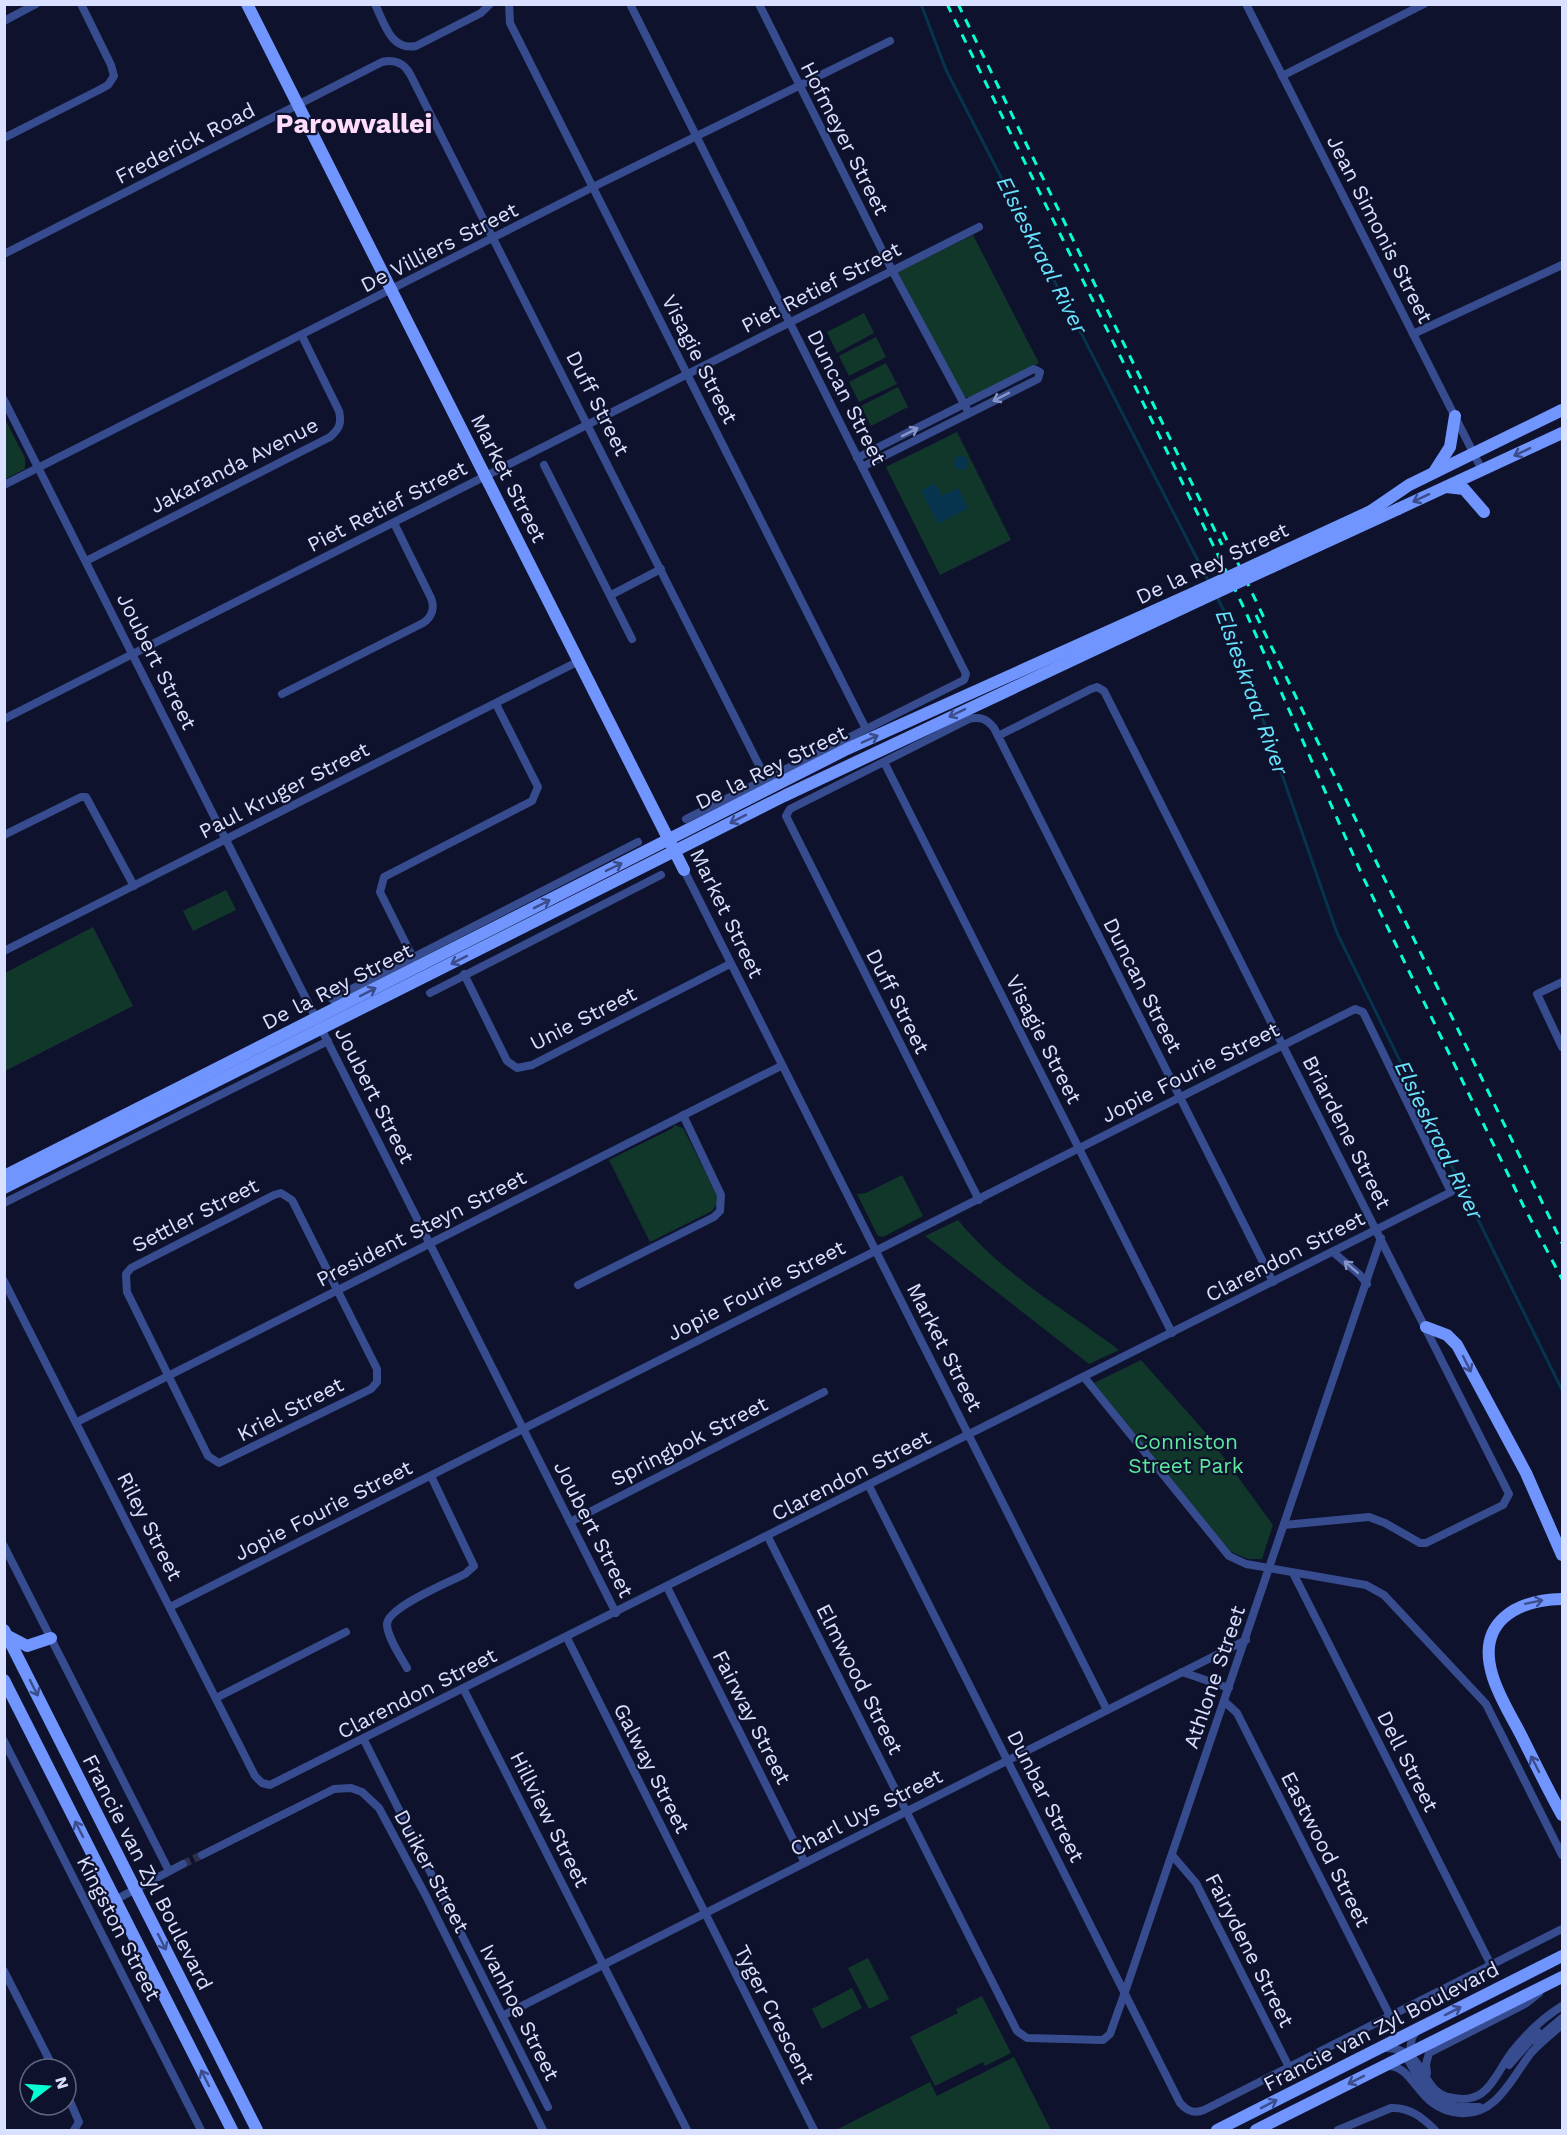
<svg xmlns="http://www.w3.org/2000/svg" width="1567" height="2135" viewBox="0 0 1567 2135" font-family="'Work Sans',sans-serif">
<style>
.green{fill:#11372b}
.water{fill:#06344e}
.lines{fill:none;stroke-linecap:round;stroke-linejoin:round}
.stream{stroke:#06344e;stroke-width:3}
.street-tunnel{stroke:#2d314c;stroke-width:8;stroke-dasharray:8 4;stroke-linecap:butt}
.street{stroke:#364c8f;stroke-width:8}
.secondary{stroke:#7195ff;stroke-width:12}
.rail{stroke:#06ffd2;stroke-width:3;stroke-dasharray:9 8;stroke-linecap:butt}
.secondary-bridge{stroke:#7195ff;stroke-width:12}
.oneway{stroke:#8896c7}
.oneway2{stroke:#3b4d8b}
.labels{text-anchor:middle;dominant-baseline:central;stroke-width:4.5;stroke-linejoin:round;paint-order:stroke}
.street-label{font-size:21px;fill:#dae0ff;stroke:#0f122c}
.park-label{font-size:21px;fill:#5bea9e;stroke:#0f122c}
.water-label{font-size:22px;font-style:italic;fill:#68e4ff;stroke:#0f122c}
.district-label{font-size:27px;font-weight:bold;fill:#ffdcfc;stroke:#0f122c}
</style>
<rect width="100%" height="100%" fill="#0f122c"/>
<!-- green -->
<g class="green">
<path d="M973,235l66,128 -70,35 -6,-2 -65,-124z"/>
<path d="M864,313l10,20 -37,20 -10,-21z"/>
<path d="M876,337l10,20 -37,19 -10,-20z"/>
<path d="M886,363l11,21 -38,18 -10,-20z"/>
<path d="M898,387l10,20 -37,19 -10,-20z"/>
<path d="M4,417l21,41v11l-20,10z"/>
<path d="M957,432l54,108 -71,35 -54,-108z"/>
<path d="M226,890l10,20 -43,21 -10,-20z"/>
<path d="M93,927l40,79 -128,65v-98z"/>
<path d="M674,1125l9,3 34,67v9l-5,7 -62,31 -41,-82 64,-32z"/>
<path d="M902,1175l21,41 -40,21 -5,-1 -21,-42 9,-1z"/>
<path d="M958,1220c44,54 106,89 161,130l-30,14 -164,-128z"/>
<path d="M1141,1360l65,73 67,92 -11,34h-14l-18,-8 -136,-168z"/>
<path d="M868,1958l21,41 -20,10 -21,-41z"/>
<path d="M852,1988l10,20 -40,21 -10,-20z"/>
<path d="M982,1996l29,57 -26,13 -2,-4 -48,24 -25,-49 48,-24 -2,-4z"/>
<path d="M1014,2057l37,73h-215l94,-48 7,14z"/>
</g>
<!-- water -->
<g class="water">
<circle cx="961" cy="463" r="7"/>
<path d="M935,483l7,13 16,-8 10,20 -30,16 -17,-33z"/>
</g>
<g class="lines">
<!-- stream -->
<g class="stream">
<path d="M921,4l25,66 263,512"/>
<path d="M1216,595l12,24 109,314 225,457"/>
</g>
<!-- street-tunnel -->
<path class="street-tunnel" d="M183,1864l19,-9"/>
<!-- street -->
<g class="street">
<path d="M375,4c9,19 16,47 41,42l65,-33 9,-9"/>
<path d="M509,4l1,19 356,706"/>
<path d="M630,4l336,670 -2,6 -278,139"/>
<path d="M759,4l133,266 77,143"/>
<path d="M1246,4l236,466"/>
<path d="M4,21l32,-17"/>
<path d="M1282,76l142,-72"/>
<path d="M4,138l95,-48 9,-5 6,-9 -3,-11 -30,-61"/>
<path d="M4,254l378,-192c12,-3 22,1 28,12l356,705"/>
<path d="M1413,334l149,-69"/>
<path d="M4,400l612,1213"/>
<path d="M857,458l177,-89 6,3 -2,7 -176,88"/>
<path d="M544,465l88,174"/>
<path d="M4,485l589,-298 297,-146"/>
<path d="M86,561l244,-124c9,-8 12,-13 9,-26l-37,-75"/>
<path d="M611,595l50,-26"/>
<path d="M282,694l141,-71c9,-6 12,-15 8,-25l-37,-75"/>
<path d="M4,719l975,-492"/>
<path d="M998,736l93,-47 6,-2 7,4 405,803 -6,11 -77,38h-6l-35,-20 -16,-6 -85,8"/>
<path d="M884,762l288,571"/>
<path d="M4,835l77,-38h5l48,89"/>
<path d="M684,870l423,840"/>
<path d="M4,951l575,-290"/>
<path d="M413,958l-33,-66 4,-15 148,-76 6,-14 -42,-83"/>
<path d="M464,974l43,87 10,7 15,-3 198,-101"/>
<path d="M1562,982l-25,12 25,53"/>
<path d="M430,993l231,-118"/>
<path d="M332,999l306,-157"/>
<path d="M281,1193l11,7 85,169v13l-6,7 -152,74 -11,-7 -81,-164 -1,-18 5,-6 143,-73z"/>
<path d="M979,1200l-193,-384 4,-7 179,-90c11,-3 18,0 25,9l279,554"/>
<path d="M4,1203l324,-162"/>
<path d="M1333,1252l27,23 7,9"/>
<path d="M4,1281l251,495 7,7 8,2 1181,-593 -88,-180 -8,-3 -1185,598"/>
<path d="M578,1285l136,-68 6,-6 1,-16 -38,-80"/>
<path d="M1084,1377l145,179 17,8 120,21 18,10 102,109 76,151"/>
<path d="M77,1422l704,-356"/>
<path d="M869,1486l311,617c7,8 14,11 24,7l358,-181"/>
<path d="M570,1522l254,-130"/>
<path d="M768,1537l249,494 10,7 76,2 7,-6 15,-42 256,-754"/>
<path d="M4,1546l165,325"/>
<path d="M1293,1573l198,392"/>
<path d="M667,1587l138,276"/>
<path d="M567,1638l247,492"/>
<path d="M407,1668c-6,-11 -20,-31 -20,-44 1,-17 62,-42 78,-50l9,-8 -43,-90"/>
<path d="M1182,1672l47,16"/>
<path d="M464,1690l223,440"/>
<path d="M216,1698l130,-66"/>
<path d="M1224,1701l13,12 153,303"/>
<path d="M364,1740l184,367"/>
<path d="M4,1741l197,389"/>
<path d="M202,1855l132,-66 17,-1 11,4 17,16 47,88 117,234"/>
<path d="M1172,1855l24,28 93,184"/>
<path d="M115,1900l68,-36"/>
<path d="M4,1971l50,98"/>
<path d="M502,2016l744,-376"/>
<path d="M1417,2030l-5,8 -4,22 12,21 13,17 24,9h22"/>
<path d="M1535,2041l27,-23"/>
<path d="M1383,2048c44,-2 36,42 65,49 40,10 45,-20 64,-45 14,-18 31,-34 50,-46"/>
<path d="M1509,2065l29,-33"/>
<path d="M1386,2066c30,-2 30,44 74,47 37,3 52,-36 71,-60 9,-10 20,-19 31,-28"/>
<path d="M1427,2073l-1,-9 3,-11 96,-49 14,-11"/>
<path d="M66,2092l13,30 -5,8"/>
<path d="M1338,2130l53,-22c19,-1 32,10 44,22"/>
</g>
<!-- secondary -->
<g class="secondary">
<path d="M247,4l437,866"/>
<path d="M1434,472l16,-25 5,-31"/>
<path d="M1446,487l18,2 20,23"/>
<path d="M1398,509l164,-76"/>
<path d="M1371,511l38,-26 153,-75"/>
<path d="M4,1176l843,-427 351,-158"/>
<path d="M4,1188l780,-392 416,-196"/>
<path d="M1426,1327l21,8 10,10 69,128 36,82"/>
<path d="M1562,1599c-46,1 -85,23 -70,75 6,22 20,43 30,63 13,26 26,53 40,78"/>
<path d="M4,1630l253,500"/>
<path d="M8,1636l19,10 24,-8"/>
<path d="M4,1680l228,450"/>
<path d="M1217,2130l345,-174"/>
<path d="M1256,2130l306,-153"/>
</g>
<!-- rail -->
<g class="rail">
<path d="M947,4l297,604 119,269 160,328 39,74"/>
<path d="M958,4l264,541"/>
<path d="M1223,532l43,90"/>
<path d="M1256,615l306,628"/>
</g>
<!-- secondary-bridge -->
<g class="secondary-bridge">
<path d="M1198,591l173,-80"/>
<path d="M1200,600l198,-91"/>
</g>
</g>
<!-- one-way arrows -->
<defs><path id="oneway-shaft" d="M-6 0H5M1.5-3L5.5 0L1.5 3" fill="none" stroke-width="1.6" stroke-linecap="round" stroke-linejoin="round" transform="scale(1.5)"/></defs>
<g class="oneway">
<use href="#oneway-shaft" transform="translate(1001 397) rotate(153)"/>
<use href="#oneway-shaft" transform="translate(910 432) rotate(-27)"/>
<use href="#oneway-shaft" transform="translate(1351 1267) rotate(-139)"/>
</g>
<g class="oneway2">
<use href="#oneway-shaft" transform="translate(1522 452) rotate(155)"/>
<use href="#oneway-shaft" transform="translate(1421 498) rotate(155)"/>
<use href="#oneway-shaft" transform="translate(957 713) rotate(154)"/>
<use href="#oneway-shaft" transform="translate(870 739) rotate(-24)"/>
<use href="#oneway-shaft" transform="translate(738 819) rotate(153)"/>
<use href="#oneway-shaft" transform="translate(614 867) rotate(-26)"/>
<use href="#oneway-shaft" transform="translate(542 904) rotate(-27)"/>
<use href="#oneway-shaft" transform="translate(459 960) rotate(153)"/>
<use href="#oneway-shaft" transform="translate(368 992) rotate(-27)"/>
<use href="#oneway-shaft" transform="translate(1467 1364) rotate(63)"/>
<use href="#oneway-shaft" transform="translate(1534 1602) rotate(-12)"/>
<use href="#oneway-shaft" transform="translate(34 1688) rotate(63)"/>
<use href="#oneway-shaft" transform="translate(1535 1764) rotate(-117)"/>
<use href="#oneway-shaft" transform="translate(79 1829) rotate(-117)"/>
<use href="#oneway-shaft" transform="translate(162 1942) rotate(63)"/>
<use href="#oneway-shaft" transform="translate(1453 2011) rotate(-27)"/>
<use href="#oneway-shaft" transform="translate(205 2078) rotate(-117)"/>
<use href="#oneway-shaft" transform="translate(1356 2080) rotate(153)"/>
<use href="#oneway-shaft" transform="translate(1269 2104) rotate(-27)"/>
</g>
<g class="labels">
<!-- street labels -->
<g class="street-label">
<text transform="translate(845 138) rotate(63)">Hofmeyer Street</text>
<text transform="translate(185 143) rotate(-27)">Frederick Road</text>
<text transform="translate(1380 229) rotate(63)">Jean Simonis Street</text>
<text transform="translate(439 247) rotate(-27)">De Villiers Street</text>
<text transform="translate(821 287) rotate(-27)">Piet Retief Street</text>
<text transform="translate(700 359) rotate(63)">Visagie Street</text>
<text transform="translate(847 397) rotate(63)">Duncan Street</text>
<text transform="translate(598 403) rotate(63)">Duff Street</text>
<text transform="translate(234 465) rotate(-27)">Jakaranda Avenue</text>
<text transform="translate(509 478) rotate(63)">Market Street</text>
<text transform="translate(387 506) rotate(-27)">Piet Retief Street</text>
<text transform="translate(1212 563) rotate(-25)">De la Rey Street</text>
<text transform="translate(157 661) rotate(63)">Joubert Street</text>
<text transform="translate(771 767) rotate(-26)">De la Rey Street</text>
<text transform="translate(284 790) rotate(-27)">Paul Kruger Street</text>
<text transform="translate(727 913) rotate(64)">Market Street</text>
<text transform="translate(1143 985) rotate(63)">Duncan Street</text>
<text transform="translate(337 986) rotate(-27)">De la Rey Street</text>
<text transform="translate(898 1001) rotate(63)">Duff Street</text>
<text transform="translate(583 1018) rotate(-27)">Unie Street</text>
<text transform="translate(1044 1039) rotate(63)">Visagie Street</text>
<text transform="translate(1190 1072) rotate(-27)">Jopie Fourie Street</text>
<text transform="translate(375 1095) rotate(63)">Joubert Street</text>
<text transform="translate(1347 1132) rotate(63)">Briardene Street</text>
<text transform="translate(195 1215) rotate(-27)">Settler Street</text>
<text transform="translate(421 1228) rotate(-27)">President Steyn Street</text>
<text transform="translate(1285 1256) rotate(-27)">Clarendon Street</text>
<text transform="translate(756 1290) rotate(-27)">Jopie Fourie Street</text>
<text transform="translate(945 1347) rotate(63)">Market Street</text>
<text transform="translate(290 1409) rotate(-27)">Kriel Street</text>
<text transform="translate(689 1441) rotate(-27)">Springbok Street</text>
<text transform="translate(851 1475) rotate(-27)">Clarendon Street</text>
<text transform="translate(323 1510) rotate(-27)">Jopie Fourie Street</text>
<text transform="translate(150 1526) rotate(63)">Riley Street</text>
<text transform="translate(594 1529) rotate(63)">Joubert Street</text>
<text transform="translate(1214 1677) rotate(-71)">Athlone Street</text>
<text transform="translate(860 1679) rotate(63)">Elmwood Street</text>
<text transform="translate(417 1693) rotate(-27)">Clarendon Street</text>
<text transform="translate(752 1717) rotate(63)">Fairway Street</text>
<text transform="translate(1408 1761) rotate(63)">Dell Street</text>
<text transform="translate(652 1768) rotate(63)">Galway Street</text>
<text transform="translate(1046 1796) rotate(63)">Dunbar Street</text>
<text transform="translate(866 1812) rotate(-27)">Charl Uys Street</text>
<text transform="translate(550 1819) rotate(63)">Hillview Street</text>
<text transform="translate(1326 1849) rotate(63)">Eastwood Street</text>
<text transform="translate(432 1871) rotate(62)">Duiker Street</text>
<text transform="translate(148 1872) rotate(63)">Francie van Zyl Boulevard</text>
<text transform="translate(119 1928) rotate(63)">Kingston Street</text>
<text transform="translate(1250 1950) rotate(63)">Fairydene Street</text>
<text transform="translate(520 2012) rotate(63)">Ivanhoe Street</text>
<text transform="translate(775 2014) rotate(63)">Tyger Crescent</text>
<text transform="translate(1381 2026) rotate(-27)">Francie van Zyl Boulevard</text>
</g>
<!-- park labels -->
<g class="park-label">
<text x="1186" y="1441">Conniston<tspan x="1186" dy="24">Street Park</tspan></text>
</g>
<!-- water labels -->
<g class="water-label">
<text transform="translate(1042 255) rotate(63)">Elsieskraal River</text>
<text transform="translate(1252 692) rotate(70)">Elsieskraal River</text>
<text transform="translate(1439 1140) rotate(64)">Elsieskraal River</text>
</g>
<!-- district labels -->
<g class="district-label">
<text x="354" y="124">Parowvallei</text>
</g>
</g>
<!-- border -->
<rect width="1567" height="2135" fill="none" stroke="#dae0ff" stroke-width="12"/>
<!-- north arrow -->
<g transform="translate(48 2087) rotate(73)"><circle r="28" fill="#0f122c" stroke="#606480" stroke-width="1.5"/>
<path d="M0-4.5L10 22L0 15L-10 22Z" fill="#06ffd2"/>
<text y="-9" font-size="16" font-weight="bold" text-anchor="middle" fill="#dae0ff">N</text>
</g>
</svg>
